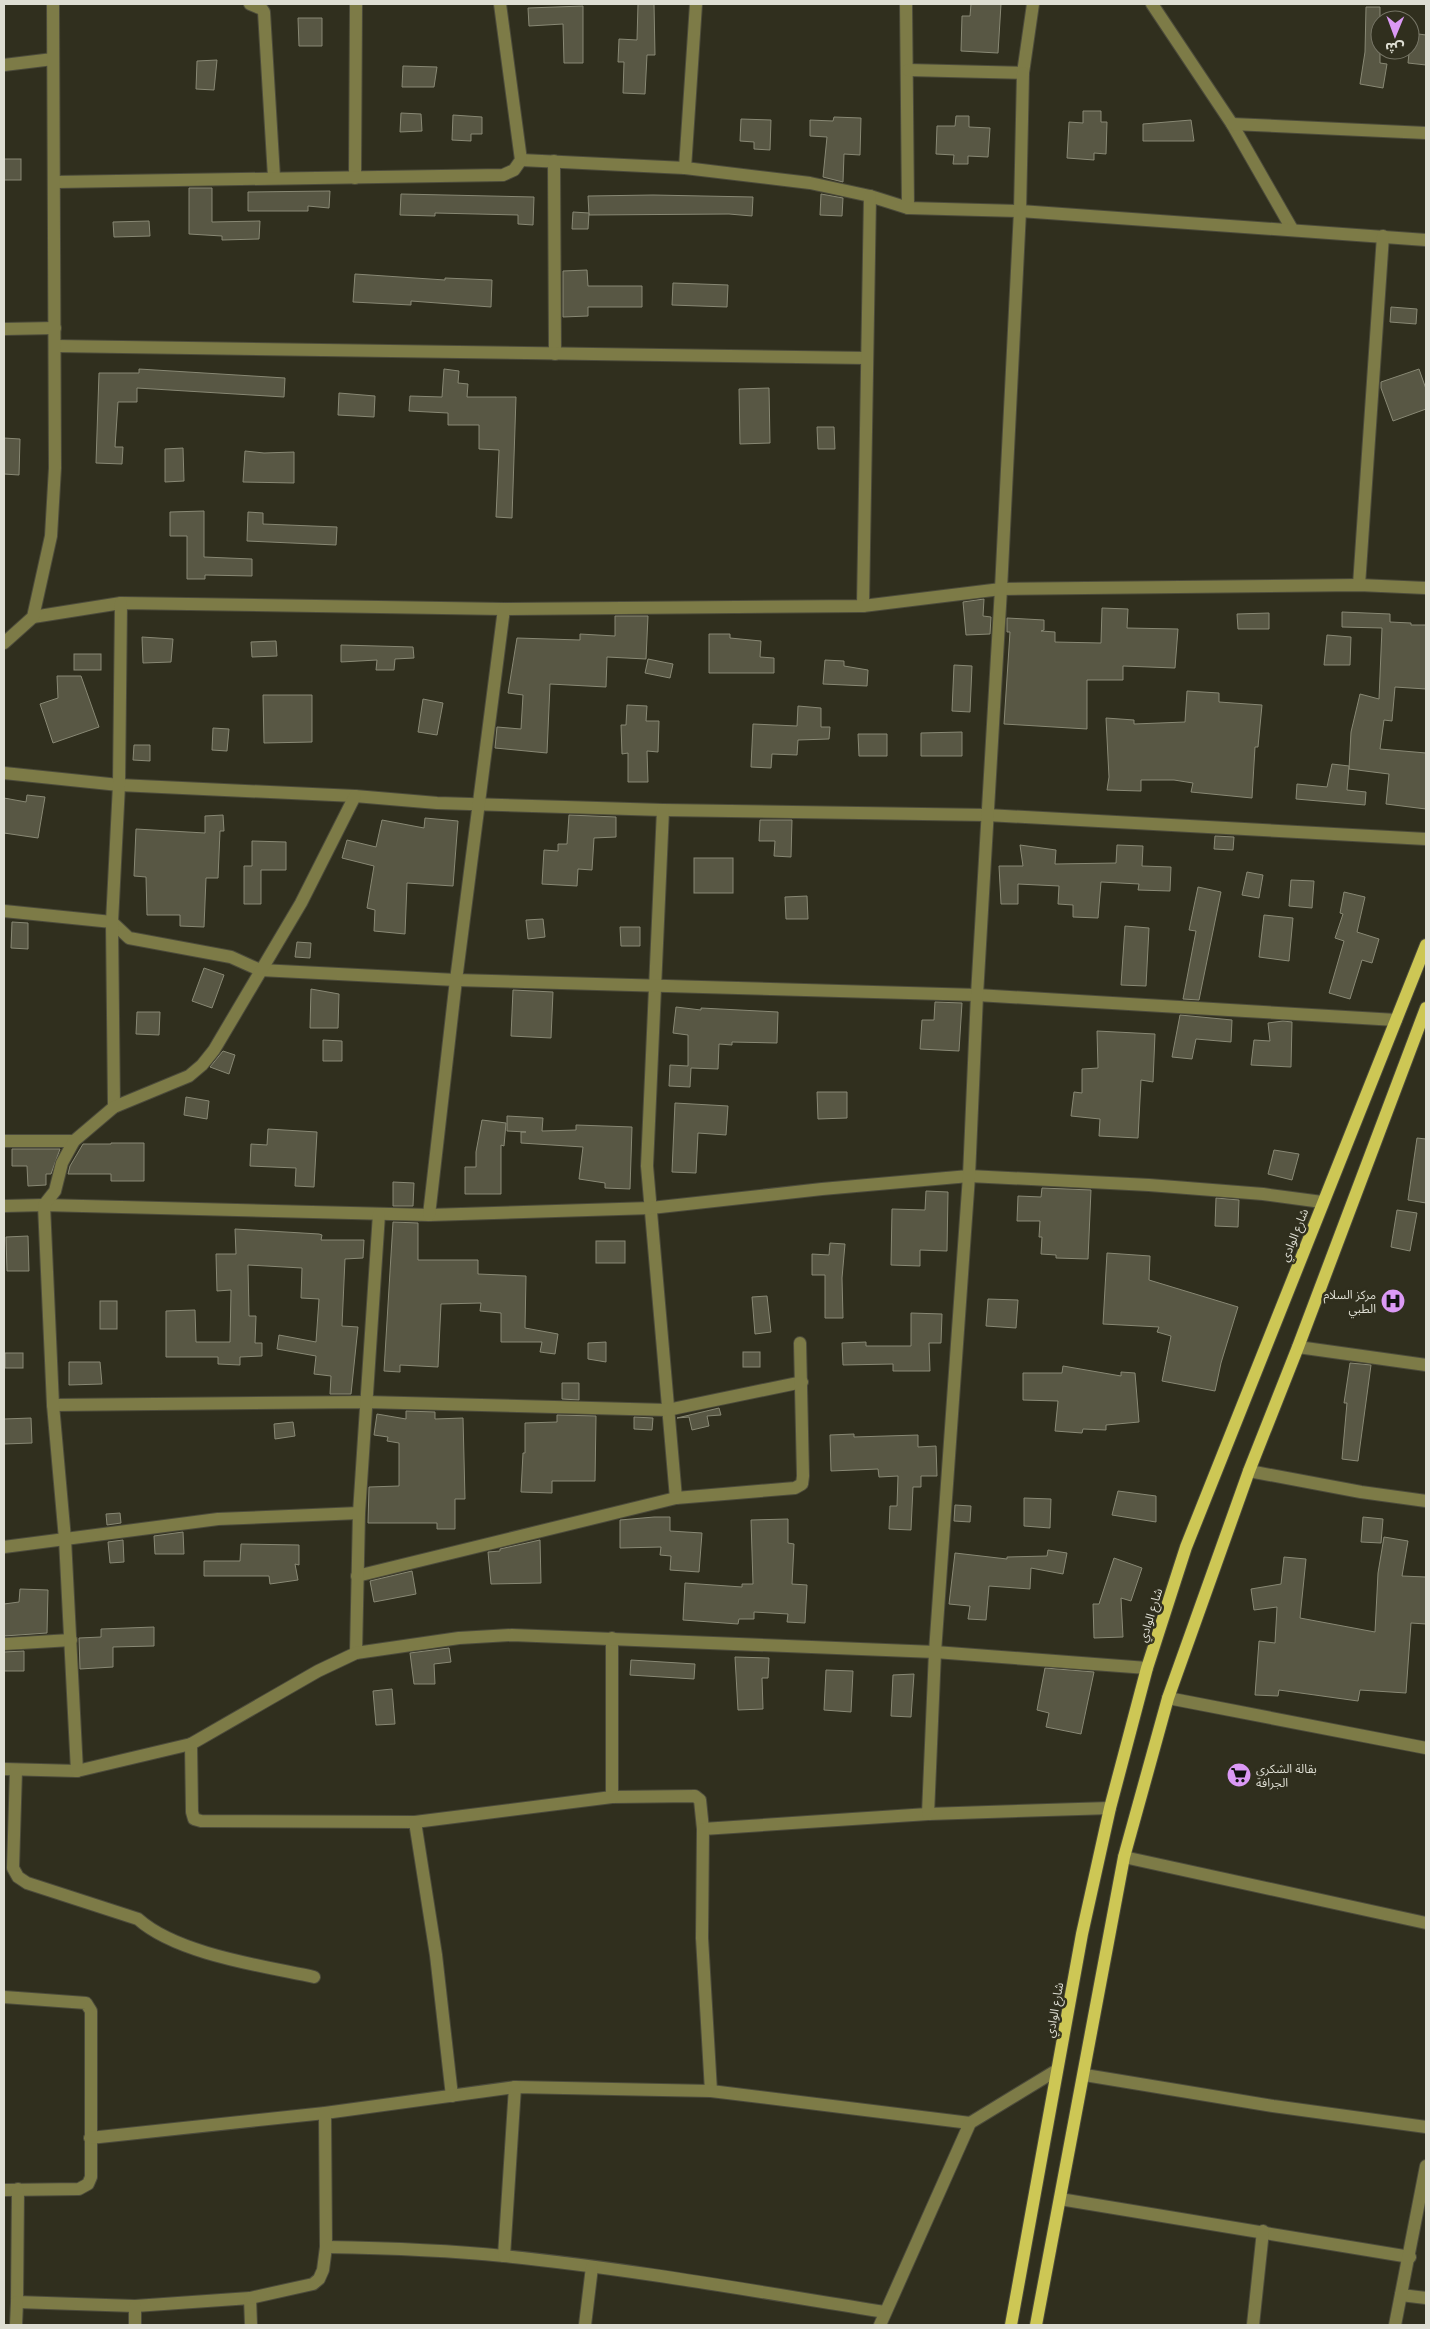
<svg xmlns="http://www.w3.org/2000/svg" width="1430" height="2329" viewBox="0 0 1430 2329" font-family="Lato,'Noto Sans Arabic',sans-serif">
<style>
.building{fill:#585744;stroke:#888874}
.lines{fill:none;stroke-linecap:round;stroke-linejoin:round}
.minor-casing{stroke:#4c4b3b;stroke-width:14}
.major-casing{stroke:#4c4b3b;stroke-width:14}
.minor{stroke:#7d7b47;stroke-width:12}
.major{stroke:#cdc755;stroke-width:12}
.labels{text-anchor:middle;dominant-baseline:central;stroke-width:5;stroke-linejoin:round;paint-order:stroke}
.street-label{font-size:12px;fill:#deded3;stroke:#302f1e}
.poi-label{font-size:12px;fill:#deded3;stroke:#302f1e;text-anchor:end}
</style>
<rect width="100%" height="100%" fill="#302f1e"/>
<!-- building -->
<g class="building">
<path d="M638,4h16l1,51h-8l-2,39 -22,-1 1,-31h-6l1,-23 18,1z"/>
<path d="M971,4h30l-3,49 -37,-2 1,-35h8z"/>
<path d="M583,6v57h-19l-1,-39 -34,2 -1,-18z"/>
<path d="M1366,7h14v56l7,1 -4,24 -23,-4 5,-32z"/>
<path d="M298,18h24v28h-23z"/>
<path d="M1411,33l15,2v30l-18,-2z"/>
<path d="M217,60l-3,30 -18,-1 1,-28z"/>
<path d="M403,66l34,1 -3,20h-32z"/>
<path d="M1083,111h18v11h6l-1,32 -12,-1v7l-27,-2 2,-36 14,1z"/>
<path d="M401,113l20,1 1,17 -22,1z"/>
<path d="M453,115l29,2v17h-11v7l-19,-1z"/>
<path d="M956,116h13v11l21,1 -2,29 -20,-1v8h-15l1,-9 -18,-1 1,-28h18z"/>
<path d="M834,117l27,1 -1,37 -16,-1 -1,28 -20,-5 4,-40 -17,-1v-16l23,1z"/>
<path d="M741,119l30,1 -1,30 -16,-1v-7l-14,-1z"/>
<path d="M1191,120l3,21h-51v-17z"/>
<rect x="4" y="159" width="17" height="21"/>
<path d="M189,188h23v34l48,-1 -1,18 -37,1v-4l-33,-2z"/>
<path d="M330,191l-1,17 -21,-2v5h-60v-19z"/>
<path d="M401,194l133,3 -1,28 -15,-1v-9l-83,-2v3l-35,-1z"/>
<path d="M821,194l22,4 -1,18 -22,-1z"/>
<path d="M653,195l100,2 -1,19 -23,-2 -140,1 -1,-19z"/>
<path d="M573,212l16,1 -1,16h-16z"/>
<path d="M149,221l1,15 -36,1 -1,-15z"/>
<path d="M587,270l1,16h54v21h-54v9l-25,1v-46z"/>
<path d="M355,274l90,6v-2l47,2 -1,27 -80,-6v4l-58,-3z"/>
<path d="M673,283l55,2 -1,22 -55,-2z"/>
<path d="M1391,307l26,2 -1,15 -26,-2z"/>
<path d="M139,369l146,9 -1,19 -147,-9v14h-19l-3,45h8l-1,17 -26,-1 3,-90h40z"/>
<path d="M444,369l15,2 -1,12 10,1 -1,13h49l-4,121 -16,-1 3,-67 -20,-1v-24h-31v-12l-39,-2 1,-15 32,1z"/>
<path d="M1419,369l7,20v20l-33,12 -12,-33v-6z"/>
<path d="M769,388l1,55 -30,1 -1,-55z"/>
<path d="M339,393l36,3 -1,21 -36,-2z"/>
<path d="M817,427h17l1,22h-17z"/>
<path d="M4,438l16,1 -1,36 -15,-1z"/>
<path d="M183,448l1,33 -19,1v-33z"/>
<path d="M245,451l19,2 30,-1v31l-51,-1z"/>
<path d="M204,511v46l48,2v17l-47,-1v4h-18v-43h-17v-24z"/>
<path d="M248,512l15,1v11l74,3 -1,18 -89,-4z"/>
<path d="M984,599l-1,17 8,1 -1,17 -24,1 -3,-33z"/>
<path d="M1102,608l26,1 -1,19 51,1 -3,39 -52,-2v14h-36v49l-83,-5 6,-92h-3v-14l37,2v10l-3,1 14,1v10l46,1z"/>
<path d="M1342,612l48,2v8l21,1v2h15v64l-31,-2 -3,34 -8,-1 -4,29 46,4v56l-40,-5 3,-30 -40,-5 2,-37 9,-38 19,5 3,-71 -40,-1z"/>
<path d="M1269,613v16h-31l-1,-15z"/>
<path d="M615,616h33l-2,43 -39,-2 -1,30 -56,-3 -3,69 -52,-5 2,-21 24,2 2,-34 -15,-2 9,-55 63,2v-6l35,2z"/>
<path d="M709,634h21v4l31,3 -1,16 14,1v15h-65z"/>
<path d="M1327,635l24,2 -1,28h-26z"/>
<path d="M142,637l31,2 -2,23 -28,1z"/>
<path d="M276,641l1,15 -25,1 -1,-15z"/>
<path d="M341,645l72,2 1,11 -19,1 -1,11h-18l1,-10 -36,2z"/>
<rect x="74" y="654" width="27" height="16"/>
<path d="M648,659l25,5 -3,14 -25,-5z"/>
<path d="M825,660l19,1v5l24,4 -1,16 -44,-2z"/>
<path d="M954,665l18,1 -2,46 -18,-1z"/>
<path d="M57,676h24l18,51 -46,16 -13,-39 18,-6z"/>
<path d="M1187,691l32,2v9l43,3 -4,42h-3l-3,51 -61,-6 2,-9 -19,-3h-33v11l-34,-1 2,-13 -3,-59 28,2v4l51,-2z"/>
<path d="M263,695h49v47l-48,1z"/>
<path d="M423,699l20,4 -6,32 -19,-3z"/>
<path d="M627,705l20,1 -1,15h13l-1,31 -11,-1 1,31h-20v-29l-6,1 -1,-29h5z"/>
<path d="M798,706l23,2v19h9l-1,12 -31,1 -1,15 -25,-1 -1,14 -20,-1 2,-43 44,2z"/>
<path d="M213,728l16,1 -2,22 -15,-1z"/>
<path d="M962,732v24h-41v-23z"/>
<path d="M858,734h29v22h-28z"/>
<path d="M134,745h16v16l-17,-1z"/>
<path d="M1332,764l17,2 -2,24 19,2 -1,13 -69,-6 1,-15 30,3z"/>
<path d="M27,795l18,2 -7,41 -34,-5v-35l22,4z"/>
<path d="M223,815l1,16h-4l-2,47h-12l-2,49 -24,-1v-11h-33l-1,-38 -12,-1 2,-47 69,4v-17z"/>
<path d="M569,815l47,2v20l-22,1 -2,32 -14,-1 -1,17 -35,-2 2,-34 14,1v-7h9z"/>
<path d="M425,818l33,3 -5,65 -46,-3 -2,51 -31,-3 1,-21 -8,-2 7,-42 -32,-8 5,-18 29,7 6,-27 42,8z"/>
<path d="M760,820h32l-1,37 -17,-1 1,-15h-16z"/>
<path d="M1215,836l19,1 -1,13 -19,-1z"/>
<path d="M252,841l34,1v28h-25v34h-17v-38h8z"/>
<path d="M1020,845l36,5 -1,14 61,-1 1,-18 26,1 -1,20 29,1 -1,24 -32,-1 1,-6 -38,-2 -3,36 -25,-1v-12l-15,-1 1,-18 -41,-2v20h-17l-2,-38h24z"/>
<rect x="694" y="858" width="39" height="35"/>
<path d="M1247,872l16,3 -4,23 -17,-3z"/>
<path d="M1291,880l23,1 -2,27 -23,-2z"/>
<path d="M1198,887l23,5 -22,108 -16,-1 13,-68 -7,-1z"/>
<path d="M1344,892l21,5 -8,35 22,7 -7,24 -10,-3 -12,39 -21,-6 15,-52 -9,-3 8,-24 -3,-1z"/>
<path d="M807,896l1,23h-22l-1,-22z"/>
<path d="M1264,915l29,3 -4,43 -30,-4z"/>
<path d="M543,919l2,18 -17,2 -2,-19z"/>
<path d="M12,922l16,1v26l-17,-1z"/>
<path d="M1125,926l24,2 -3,58 -25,-1z"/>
<path d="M620,927h20v19h-19z"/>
<path d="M297,942l14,1 -1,15 -15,-1z"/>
<path d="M204,968l20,7 -12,33 -20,-7z"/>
<path d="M311,989l28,5 -1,34h-28z"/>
<path d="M513,990l40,2 -2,46 -40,-2z"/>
<path d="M935,1002l27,1 -3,48 -39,-2 2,-29h12z"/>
<path d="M676,1007l25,3v-2l77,4 -1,31 -45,-1v3l-13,-1 -1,25 -27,-1 -1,19 -21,-1 1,-21 18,1v-31l-15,-2z"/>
<path d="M137,1012h23l-1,23 -23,-1z"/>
<path d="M1180,1015l52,5 -1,22 -35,-3 -4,20 -20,-2z"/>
<path d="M1283,1021l9,1 -1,45 -40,-2 3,-25 16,1 -2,-18z"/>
<path d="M1097,1031l58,3 -2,48 -12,-2 -3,58 -39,-2 1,-17 -29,-3 3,-24 8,1v-24l16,-1z"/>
<path d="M323,1040l19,1v20h-19z"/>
<path d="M223,1051l12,4 -6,19 -19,-7z"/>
<path d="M817,1092h30v26l-29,1z"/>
<path d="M186,1097l23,4 -2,18 -23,-4z"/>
<path d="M675,1103l53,3 -2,29 -28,-2 -2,40 -24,-1z"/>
<path d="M507,1116l36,2 -1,13 34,-1v-5l56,2 -2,62 -25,-1v-5l-26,-4 4,-32 -62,-4v-11h5l-19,-1z"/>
<path d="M482,1120l24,3 -2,23 -3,-1v49h-36v-27h11v-15z"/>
<path d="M268,1129l49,3 -3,55 -19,-1 1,-18 -46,-2 1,-22 16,1z"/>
<path d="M1417,1138l9,1v64l-18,-3z"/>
<path d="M111,1143h33v38h-33v-7h-43l2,-8 13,-22h28z"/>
<path d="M12,1149h48l-9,25h-5v11l-18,1 -1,-20h-15z"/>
<path d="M1274,1150l25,4 -7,26 -24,-6z"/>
<path d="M393,1182l21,1 -1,23h-20z"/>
<path d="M1042,1188l49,2 -3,69 -32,-1v-3l-15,-1 1,-17h-3l1,-16h-23l1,-25 23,1z"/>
<path d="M926,1191l22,1 -1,59 -27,-1v16l-29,-1 1,-56 33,1z"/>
<path d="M1216,1198l23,2 -1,27 -23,-1z"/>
<path d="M1397,1210l20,3 -7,38 -19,-4z"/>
<path d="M393,1222l25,1v37h60v14l48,2 -1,52 33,6 -3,20 -15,-2 2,-10h-41v-29l-21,-2 1,-8 -40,1 -3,63 -38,-2v7l-16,-1z"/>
<path d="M235,1229l84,5 3,1 -1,5h43l-1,18 -18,1 -3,67 16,1 -7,67h-21l1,-18 -17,-2 2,-18 -39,-7 2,-14 37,7 3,-43 -18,-1 1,-30 -54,-3 1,51h7l-1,27h7v13l-22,1v8l-22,-1v-7h-52v-46l29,-1 1,32h34l1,-52 -14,1 -1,-37h20z"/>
<path d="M28,1236l1,35h-22l-1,-34z"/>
<rect x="596" y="1241" width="29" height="22"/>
<path d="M830,1243l15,1 -3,34 1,40h-18v-43h-13v-21l17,1z"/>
<path d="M1107,1253l43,3 -1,24 89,27 -17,56 -6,28 -53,-10 9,-45 -14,-4 2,-5 -56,-3z"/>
<path d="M767,1296l4,36 -16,2 -3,-37z"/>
<path d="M988,1299l30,1 -2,28 -30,-2z"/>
<rect x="100" y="1301" width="17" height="28"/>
<path d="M911,1313l31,1 -1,29h-12l1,28h-37v-7l-50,1 -1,-22 24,-1v4h45z"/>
<path d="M606,1342v20l-18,-3v-16z"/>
<rect x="743" y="1352" width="17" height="15"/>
<rect x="5" y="1353" width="18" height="15"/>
<path d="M69,1362h31l2,22 -33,1z"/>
<path d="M1350,1363l21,2 -13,96 -16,-2 5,-56h-3z"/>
<path d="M1063,1366l58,10v-4l14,1 4,49 -33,3v5l-23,-1 -1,4 -27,-2 3,-30 -35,-1v-27h39z"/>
<path d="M562,1383h17v17l-17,-1z"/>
<path d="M719,1408l2,7 -14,1 2,10 -17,4 -3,-13 -12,1z"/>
<path d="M406,1411l29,1v7l28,-1 2,81h-10v30h-18v-6h-69l1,-36 30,-1v-43l-12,-2 1,-4 -14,-2 3,-21 29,5z"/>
<path d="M557,1415l39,1 -1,65h-43v12l-31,-1 2,-39h2v-30l32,-1z"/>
<path d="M634,1417l19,1 -1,12 -18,-1z"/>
<path d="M31,1418l1,25 -28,1v-25z"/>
<path d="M293,1422l2,14 -20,3 -1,-15z"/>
<path d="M854,1434v3l64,-2v12l18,-1 1,30h-16v11h-8l-2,43 -22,-1 1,-23h7l1,-30 -19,1 -1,-8 -47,2 -1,-36z"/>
<path d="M1118,1491l38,5v26l-44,-7z"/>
<path d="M1024,1498l27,1 -1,29 -26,-2z"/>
<path d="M955,1505l16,1 -1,16 -16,-1z"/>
<path d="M120,1513l1,10 -14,2 -1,-11z"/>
<path d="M654,1517h16v14l32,2 -3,39 -29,-2 1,-14 -11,-1 1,-8 -41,1v-28z"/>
<path d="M1363,1517l20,2 -2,24 -20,-1z"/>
<path d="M788,1519v24l6,1 -2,40 15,1 -2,38 -18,-1 1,-8 -34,-2v7h-15l-1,5 -55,-4 2,-37 57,4v-3h11l-2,-64z"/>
<path d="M183,1532l1,22h-29l-1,-18z"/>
<path d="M1384,1537l24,4 -6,35 24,1v47l-15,-1 -5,70 -46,-3 -2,11 -79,-11 -1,6 -23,-1 4,-54 16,2 2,-36 -23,3 -3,-21 30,-5 3,-27 22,2 -6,59 75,14 3,-59z"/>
<path d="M123,1540l1,22 -14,1 -2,-21z"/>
<path d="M540,1540l1,43 -50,1 -3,-32 12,-1v-2z"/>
<path d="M241,1544l58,1v20l-4,-1 3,16 -28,4 -1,-8h-65v-15h36z"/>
<path d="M1048,1550l19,3 -4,21 -32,-6 -1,21 -41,-3 -3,34 -18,-1 2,-13 -21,-2 6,-51 52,6v-2l40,-1z"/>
<path d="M1114,1558l28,10 -11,33 -10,-3 2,39 -29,1 -1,-34h6z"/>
<path d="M412,1571l4,23 -42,8 -4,-21z"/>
<path d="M20,1589l28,1 -1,43 -43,3v-32l15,-2z"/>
<path d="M154,1627v19l-41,1v20l-33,2 -1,-31 22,-1v-8z"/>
<path d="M449,1648l2,14 -17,2 1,20h-21l-4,-31z"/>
<path d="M24,1651v20h-20v-19z"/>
<path d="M735,1657l34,1 -1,20h-6l1,31 -25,1z"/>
<path d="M631,1660l64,4 -1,15 -64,-4z"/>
<path d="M1045,1668l49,4 -13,62 -35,-7 3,-14 -12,-3z"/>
<path d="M826,1670l27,1 -2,41 -27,-2z"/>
<path d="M914,1674l-3,43 -20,-1 2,-41z"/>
<path d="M392,1689l3,35 -19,1 -3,-34z"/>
</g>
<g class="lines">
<defs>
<g id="minor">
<path d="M250,4l12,5 2,3 10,165"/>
<path d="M906,4l2,204"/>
<path d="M1152,4l80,120 60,105"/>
<path d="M4,65l49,-6"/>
<path d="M908,70l115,3 10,-69"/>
<path d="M1232,124l194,9"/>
<path d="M521,160l164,8 125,15 60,13 38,12 112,3 406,29"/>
<path d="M554,161l1,193"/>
<path d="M685,168l11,-164"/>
<path d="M355,178l1,-174"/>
<path d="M55,182l448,-7 11,-5 7,-10 -21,-156"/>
<path d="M4,329l51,-1"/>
<path d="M55,346l812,12"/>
<path d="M1359,585l24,-349"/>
<path d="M863,606l7,-410"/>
<path d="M33,617l88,-14 383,6 359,-3 138,-17 358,-4 67,3"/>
<path d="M4,643l29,-26 18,-81 4,-68 -2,-464"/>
<path d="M4,773l115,12 236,11 82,7 226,7 324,5 439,24"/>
<path d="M663,810l-16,356 29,332"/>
<path d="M4,911l108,11 17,16 102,19 29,13 196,10 521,15 419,25"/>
<path d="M114,1107l-2,-185 7,-137 2,-182"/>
<path d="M4,1141h70"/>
<path d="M4,1206l40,-1 385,10 222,-7 171,-19 147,-13 180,9 114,9 59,8"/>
<path d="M429,1215l27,-235 48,-371"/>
<path d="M1298,1347l128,18"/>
<path d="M53,1405l313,-3 301,8 135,-28"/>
<path d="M1249,1471l112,21 65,9"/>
<path d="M4,1547l214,-28 141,-6"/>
<path d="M357,1576l319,-78 119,-10 7,-4 1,-8 -3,-133"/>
<path d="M612,1638v159l83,-1 5,4 3,29 225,-15 182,-6"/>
<path d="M4,1644l67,-4"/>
<path d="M356,1653l3,-140 20,-299"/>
<path d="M1168,1698l258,50"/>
<path d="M191,1744l1,68 2,7 7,2 214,1 197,-25"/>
<path d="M4,1769l73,2 114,-27 127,-73 38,-18 103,-15 53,-3 423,17 212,16"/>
<path d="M16,1770l-3,98 5,9 9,6 111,36c39,35 125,47 176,58"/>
<path d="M77,1771l-12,-232 -12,-134 -9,-200 11,-14 7,-28 12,-22 40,-34 75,-31 13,-11 12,-15 87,-147 54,-107"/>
<path d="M928,1814l7,-162 34,-476 8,-181 24,-406 19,-378 3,-138"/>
<path d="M415,1822l21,133 16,141"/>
<path d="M703,1829l-1,109 9,153"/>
<path d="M1124,1857l302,66"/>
<path d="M4,1997l82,6 5,8v166l-3,7 -9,5 -75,1"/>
<path d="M1085,2075l188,31 153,21"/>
<path d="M90,2138l235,-25 190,-26 196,4 259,32"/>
<path d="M18,2189l-1,113 118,4 115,-8 1,27"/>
<path d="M1060,2199l350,58"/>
<path d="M326,2247c60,1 119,3 178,9 128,13 255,36 381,56"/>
<path d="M504,2256l11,-169"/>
<path d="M1401,2295l25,3"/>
<path d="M250,2298l63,-14 6,-5 4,-9 3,-23 -1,-134"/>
<path d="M135,2306v19"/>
<path d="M16,2325l1,-23"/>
<path d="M585,2325l7,-58"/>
<path d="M880,2325l90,-202 87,-53"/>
<path d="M1253,2325l10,-94"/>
<path d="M1395,2325l31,-159"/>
</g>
<g id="major">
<path d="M1011,2325l71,-391 28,-126 37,-140 39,-121 240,-602"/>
<path d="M1036,2325l88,-468 44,-159 81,-227 49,-124 128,-339"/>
</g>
</defs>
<!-- minor casing -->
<use href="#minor" class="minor-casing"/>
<!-- major casing -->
<use href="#major" class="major-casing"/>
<!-- minor -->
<use href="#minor" class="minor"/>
<!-- major -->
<use href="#major" class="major"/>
</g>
<!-- icons -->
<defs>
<symbol id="hospital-disc" viewBox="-11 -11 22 22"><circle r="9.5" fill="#db99f5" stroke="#302f1e"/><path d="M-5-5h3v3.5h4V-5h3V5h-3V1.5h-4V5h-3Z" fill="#111"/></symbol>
<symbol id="supermarket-disc" viewBox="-11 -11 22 22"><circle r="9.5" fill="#db99f5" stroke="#302f1e"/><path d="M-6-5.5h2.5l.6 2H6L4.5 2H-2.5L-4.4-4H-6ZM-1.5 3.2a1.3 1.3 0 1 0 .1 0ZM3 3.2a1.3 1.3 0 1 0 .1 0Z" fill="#111"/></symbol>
</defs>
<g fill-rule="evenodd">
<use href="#hospital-disc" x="1379" y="1287" width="28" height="28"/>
<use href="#supermarket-disc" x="1225" y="1761" width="28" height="28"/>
</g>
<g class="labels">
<!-- street labels -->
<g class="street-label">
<text transform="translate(1294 1235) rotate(-68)">شارع الوادي</text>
<text transform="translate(1150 1615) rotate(-73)">شارع الوادي</text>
<text transform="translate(1054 2010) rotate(-80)">شارع الوادي</text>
</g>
<!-- poi labels -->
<g class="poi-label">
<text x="1376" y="1294">مركز السلام<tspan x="1376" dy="14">الطبي</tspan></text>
<text x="1256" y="1768" text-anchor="start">بقالة الشكري<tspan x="1256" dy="14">الجرافة</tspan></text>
</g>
</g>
<!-- border -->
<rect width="1430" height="2329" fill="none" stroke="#deded3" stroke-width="10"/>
<!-- north arrow -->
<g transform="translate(1395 35) rotate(181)"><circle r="24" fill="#302f1e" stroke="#767566"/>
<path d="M0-4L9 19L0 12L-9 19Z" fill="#db99f5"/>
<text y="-8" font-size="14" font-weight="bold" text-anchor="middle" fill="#deded3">ش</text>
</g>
</svg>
